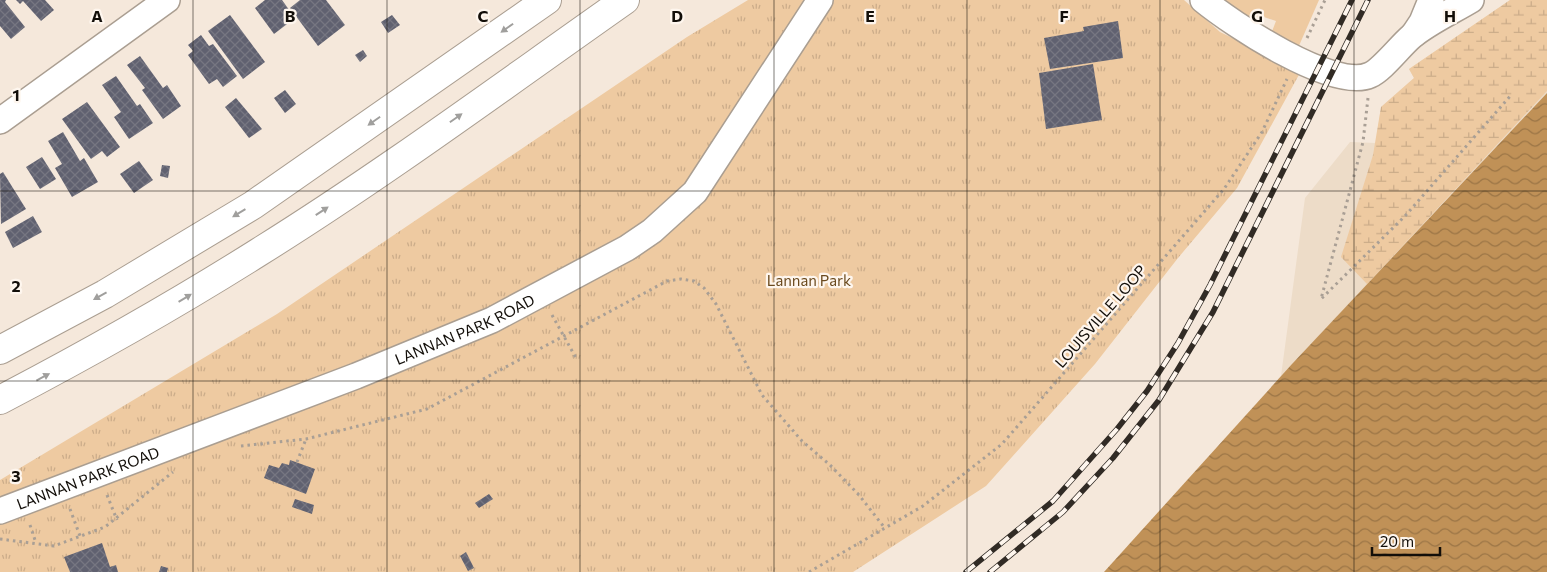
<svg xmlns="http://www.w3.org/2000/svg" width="1547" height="572" viewBox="0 0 1547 572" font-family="Commissioner,sans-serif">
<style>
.built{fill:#eddcc8}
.grass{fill:#eecaa1}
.wetland{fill:url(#wetland-marsh)}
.park{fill:url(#park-tufts)}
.water{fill:url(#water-waves)}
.building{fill:url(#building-cross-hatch)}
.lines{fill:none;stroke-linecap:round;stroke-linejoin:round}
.street-casing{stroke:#aa9e91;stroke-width:28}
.highway-casing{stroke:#aa9e91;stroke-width:30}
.path{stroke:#a99f95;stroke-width:3;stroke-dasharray:2.5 4;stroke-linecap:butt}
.street{stroke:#fff;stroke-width:25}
.highway{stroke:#fff;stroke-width:28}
.rail-casing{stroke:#312b25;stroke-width:5.5}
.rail{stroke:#fef6ee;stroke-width:4;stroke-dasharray:11;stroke-linecap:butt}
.oneway{fill:#a09f9d}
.grid{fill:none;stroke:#120e09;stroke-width:1;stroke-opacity:0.55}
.labels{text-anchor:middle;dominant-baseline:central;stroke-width:4.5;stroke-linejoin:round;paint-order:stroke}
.park-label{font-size:15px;fill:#6b4a1e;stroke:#fef6ee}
.street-label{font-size:15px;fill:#120e09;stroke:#fef6ee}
.grid-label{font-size:16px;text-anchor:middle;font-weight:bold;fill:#120e09;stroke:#fef6ee;stroke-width:4.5;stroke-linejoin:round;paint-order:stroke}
</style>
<defs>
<pattern id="wetland-marsh" width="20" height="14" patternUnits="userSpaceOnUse" patternTransform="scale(1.25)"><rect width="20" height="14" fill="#eecaa1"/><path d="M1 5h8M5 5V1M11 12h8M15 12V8" fill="none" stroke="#cbac89"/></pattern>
<pattern id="park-tufts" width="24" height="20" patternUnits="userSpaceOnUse" patternTransform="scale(1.25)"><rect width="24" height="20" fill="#eecaa1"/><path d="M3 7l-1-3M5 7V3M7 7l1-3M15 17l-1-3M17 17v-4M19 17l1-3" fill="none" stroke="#cbac89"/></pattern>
<pattern id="water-waves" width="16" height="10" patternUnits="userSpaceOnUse" patternTransform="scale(1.25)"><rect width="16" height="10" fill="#c09157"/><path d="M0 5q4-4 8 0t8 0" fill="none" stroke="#9b7546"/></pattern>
<pattern id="building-cross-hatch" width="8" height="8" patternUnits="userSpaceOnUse" patternTransform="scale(1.25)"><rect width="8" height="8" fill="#606170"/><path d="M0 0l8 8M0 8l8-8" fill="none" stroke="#767681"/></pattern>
</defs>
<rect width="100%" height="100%" fill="#f5e8db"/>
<!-- built -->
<path class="built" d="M1510,0h37v93l-266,283 24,-178 45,-56 26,1 5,-36 33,-29 -5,-9z"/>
<!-- grass -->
<path class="grass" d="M1222,0h97l-21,48 -27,-14 5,-13 -12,-4 -5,11z"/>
<!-- wetland -->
<path class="wetland" d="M1510,0h37v91l-180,193 -26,-27 32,-102 8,-48 33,-29 -5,-9z"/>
<!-- park -->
<path class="park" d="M748,0h436l36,32 81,39 -64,117 -59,70 -83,106 -109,122 -133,86h-853v-92l277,-166 410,-277z"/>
<!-- water -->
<path class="water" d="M1547,93v479h-443l188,-208z"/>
<!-- building -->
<g class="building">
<path d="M0,0h6l-1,2 20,25 -14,12 -11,-13z"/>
<path d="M16,0h29l9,10 -13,11 -18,-20 -3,3z"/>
<path d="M265,0h17l13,18 -21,16 -19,-26z"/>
<path d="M300,0h26l19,25 -27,21 -28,-38z"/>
<path d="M230,15l35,47 -22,17 -35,-48z"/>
<path d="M392,15l8,10 -12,8 -7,-11z"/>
<path d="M1118,21l5,37 -73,11 -6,-31 40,-7 -1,-4z"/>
<path d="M201,35l8,11 4,-2 24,32 -14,11 -6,-8 -8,5 -21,-29 5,-4 -5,-6z"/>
<path d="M363,50l4,6 -7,6 -5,-7z"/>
<path d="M140,56l23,32 4,-3 14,21 -18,13 -21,-29 3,-2 -18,-23z"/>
<path d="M1093,64l9,56 -56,9 -7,-56z"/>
<path d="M116,76l21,30 3,-2 13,19 -24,16 -15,-22 7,-5 -19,-27z"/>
<path d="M285,90l11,14 -11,9 -11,-15z"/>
<path d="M236,98l26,31 -13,9 -24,-31z"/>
<path d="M87,102l33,45 -13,10 -5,-6 -11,8 -29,-40z"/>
<path d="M63,132l17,29 4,-3 14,24 -26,15 -17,-29 7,-4 -14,-23z"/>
<path d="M42,157l14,22 -16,10 -14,-22z"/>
<path d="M139,161l14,19 -19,13 -14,-19z"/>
<path d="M162,165l8,1 -2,12 -8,-2z"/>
<path d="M3,172l23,37 -25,15 -1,-50z"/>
<path d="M33,216l9,16 -29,16 -8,-16z"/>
<path d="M290,460l25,9 -9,25 -42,-16 5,-13 10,3 3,-5 7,2z"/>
<path d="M489,494l4,5 -14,9 -4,-5z"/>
<path d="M295,499l19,6 -2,9 -20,-7z"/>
<path d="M102,543l8,24 6,-2 2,7h-48l-6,-15z"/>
<path d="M466,552l8,16 -6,3 -8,-15z"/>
<path d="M161,566l7,2 -1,4h-8z"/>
</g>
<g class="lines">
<defs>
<g id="street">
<path d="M1203,0c28,23 131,92 167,75 12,-5 30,-29 42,-39 17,-14 39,-24 59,-36"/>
<path d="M1414,34l8,-12 9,-22"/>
<path d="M0,121l167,-121"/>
<path id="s1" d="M0,511l356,-135 136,-56 135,-72 25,-17 43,-39 125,-192"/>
</g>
<g id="highway">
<path d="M0,350l105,-56 148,-89 294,-205"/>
<path d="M0,400c88,-46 175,-95 259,-148 125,-78 245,-167 366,-252"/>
</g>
</defs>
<!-- street casing -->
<use href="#street" class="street-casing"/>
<!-- highway casing -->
<use href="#highway" class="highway-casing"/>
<!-- path -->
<g class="path">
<path d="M1307,38l18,-38"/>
<path d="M1368,98l-5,44 -42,157 84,-83 107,-122"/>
<path d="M552,315l24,43"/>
<path d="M241,446l65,-7 121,-30 240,-128 14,-2 13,2 10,7 12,16 46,91 40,46 28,24 29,30 25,32"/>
<path d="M297,462l9,-23"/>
<path d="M107,495l10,25"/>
<path d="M70,509l10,27"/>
<path d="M30,525l6,18"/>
<path d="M0,539l54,7 51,-19 68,-55"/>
<path d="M809,572l114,-66 79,-62 222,-255 38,-57 25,-53"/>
</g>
<!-- street -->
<use href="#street" class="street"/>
<!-- highway -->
<use href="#highway" class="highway"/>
<defs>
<g id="rail">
<path d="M966,572l87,-71 64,-72 30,-38 31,-48 32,-58 142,-285"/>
<path d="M990,572l73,-60 50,-54 46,-58 54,-88 155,-312"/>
</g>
</defs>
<!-- rail casing -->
<use href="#rail" class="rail-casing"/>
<!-- rail -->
<use href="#rail" class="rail"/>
</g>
<!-- one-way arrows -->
<defs><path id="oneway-solid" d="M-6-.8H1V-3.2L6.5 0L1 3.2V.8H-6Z" transform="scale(1.25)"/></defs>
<g class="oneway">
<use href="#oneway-solid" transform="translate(507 28) rotate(145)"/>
<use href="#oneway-solid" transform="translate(456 118) rotate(-35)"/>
<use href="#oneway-solid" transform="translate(374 121) rotate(145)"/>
<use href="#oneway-solid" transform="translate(322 211) rotate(-33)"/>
<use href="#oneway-solid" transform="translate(239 213) rotate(149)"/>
<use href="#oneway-solid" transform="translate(100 296) rotate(151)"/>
<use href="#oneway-solid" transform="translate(185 298) rotate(-31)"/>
<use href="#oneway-solid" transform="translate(43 377) rotate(-28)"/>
</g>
<!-- grid -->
<path class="grid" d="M193,0v572M387,0v572M580,0v572M774,0v572M967,0v572M1160,0v572M1354,0v572M0,191h1547M0,381h1547"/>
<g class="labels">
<!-- park labels -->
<g class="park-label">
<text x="809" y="280">Lannan Park</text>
</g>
<!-- street labels -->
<g class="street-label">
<text transform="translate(1100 316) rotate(-49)">LOUISVILLE LOOP</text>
<text stroke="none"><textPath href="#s1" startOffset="499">LANNAN PARK ROAD</textPath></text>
<text stroke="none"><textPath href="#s1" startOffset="94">LANNAN PARK ROAD</textPath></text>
</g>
</g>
<g class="grid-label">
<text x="97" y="22">A</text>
<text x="290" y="22">B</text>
<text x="483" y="22">C</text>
<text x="677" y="22">D</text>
<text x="870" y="22">E</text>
<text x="1064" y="22">F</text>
<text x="1257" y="22">G</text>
<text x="1450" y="22">H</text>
<text x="16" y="101">1</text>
<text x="16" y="292">2</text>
<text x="16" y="482">3</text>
</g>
<!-- scale -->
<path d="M1372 547v8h68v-8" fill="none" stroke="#120e09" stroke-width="2.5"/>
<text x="1380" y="547" font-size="15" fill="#120e09" stroke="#fef6ee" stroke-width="4" paint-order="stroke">20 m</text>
</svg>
